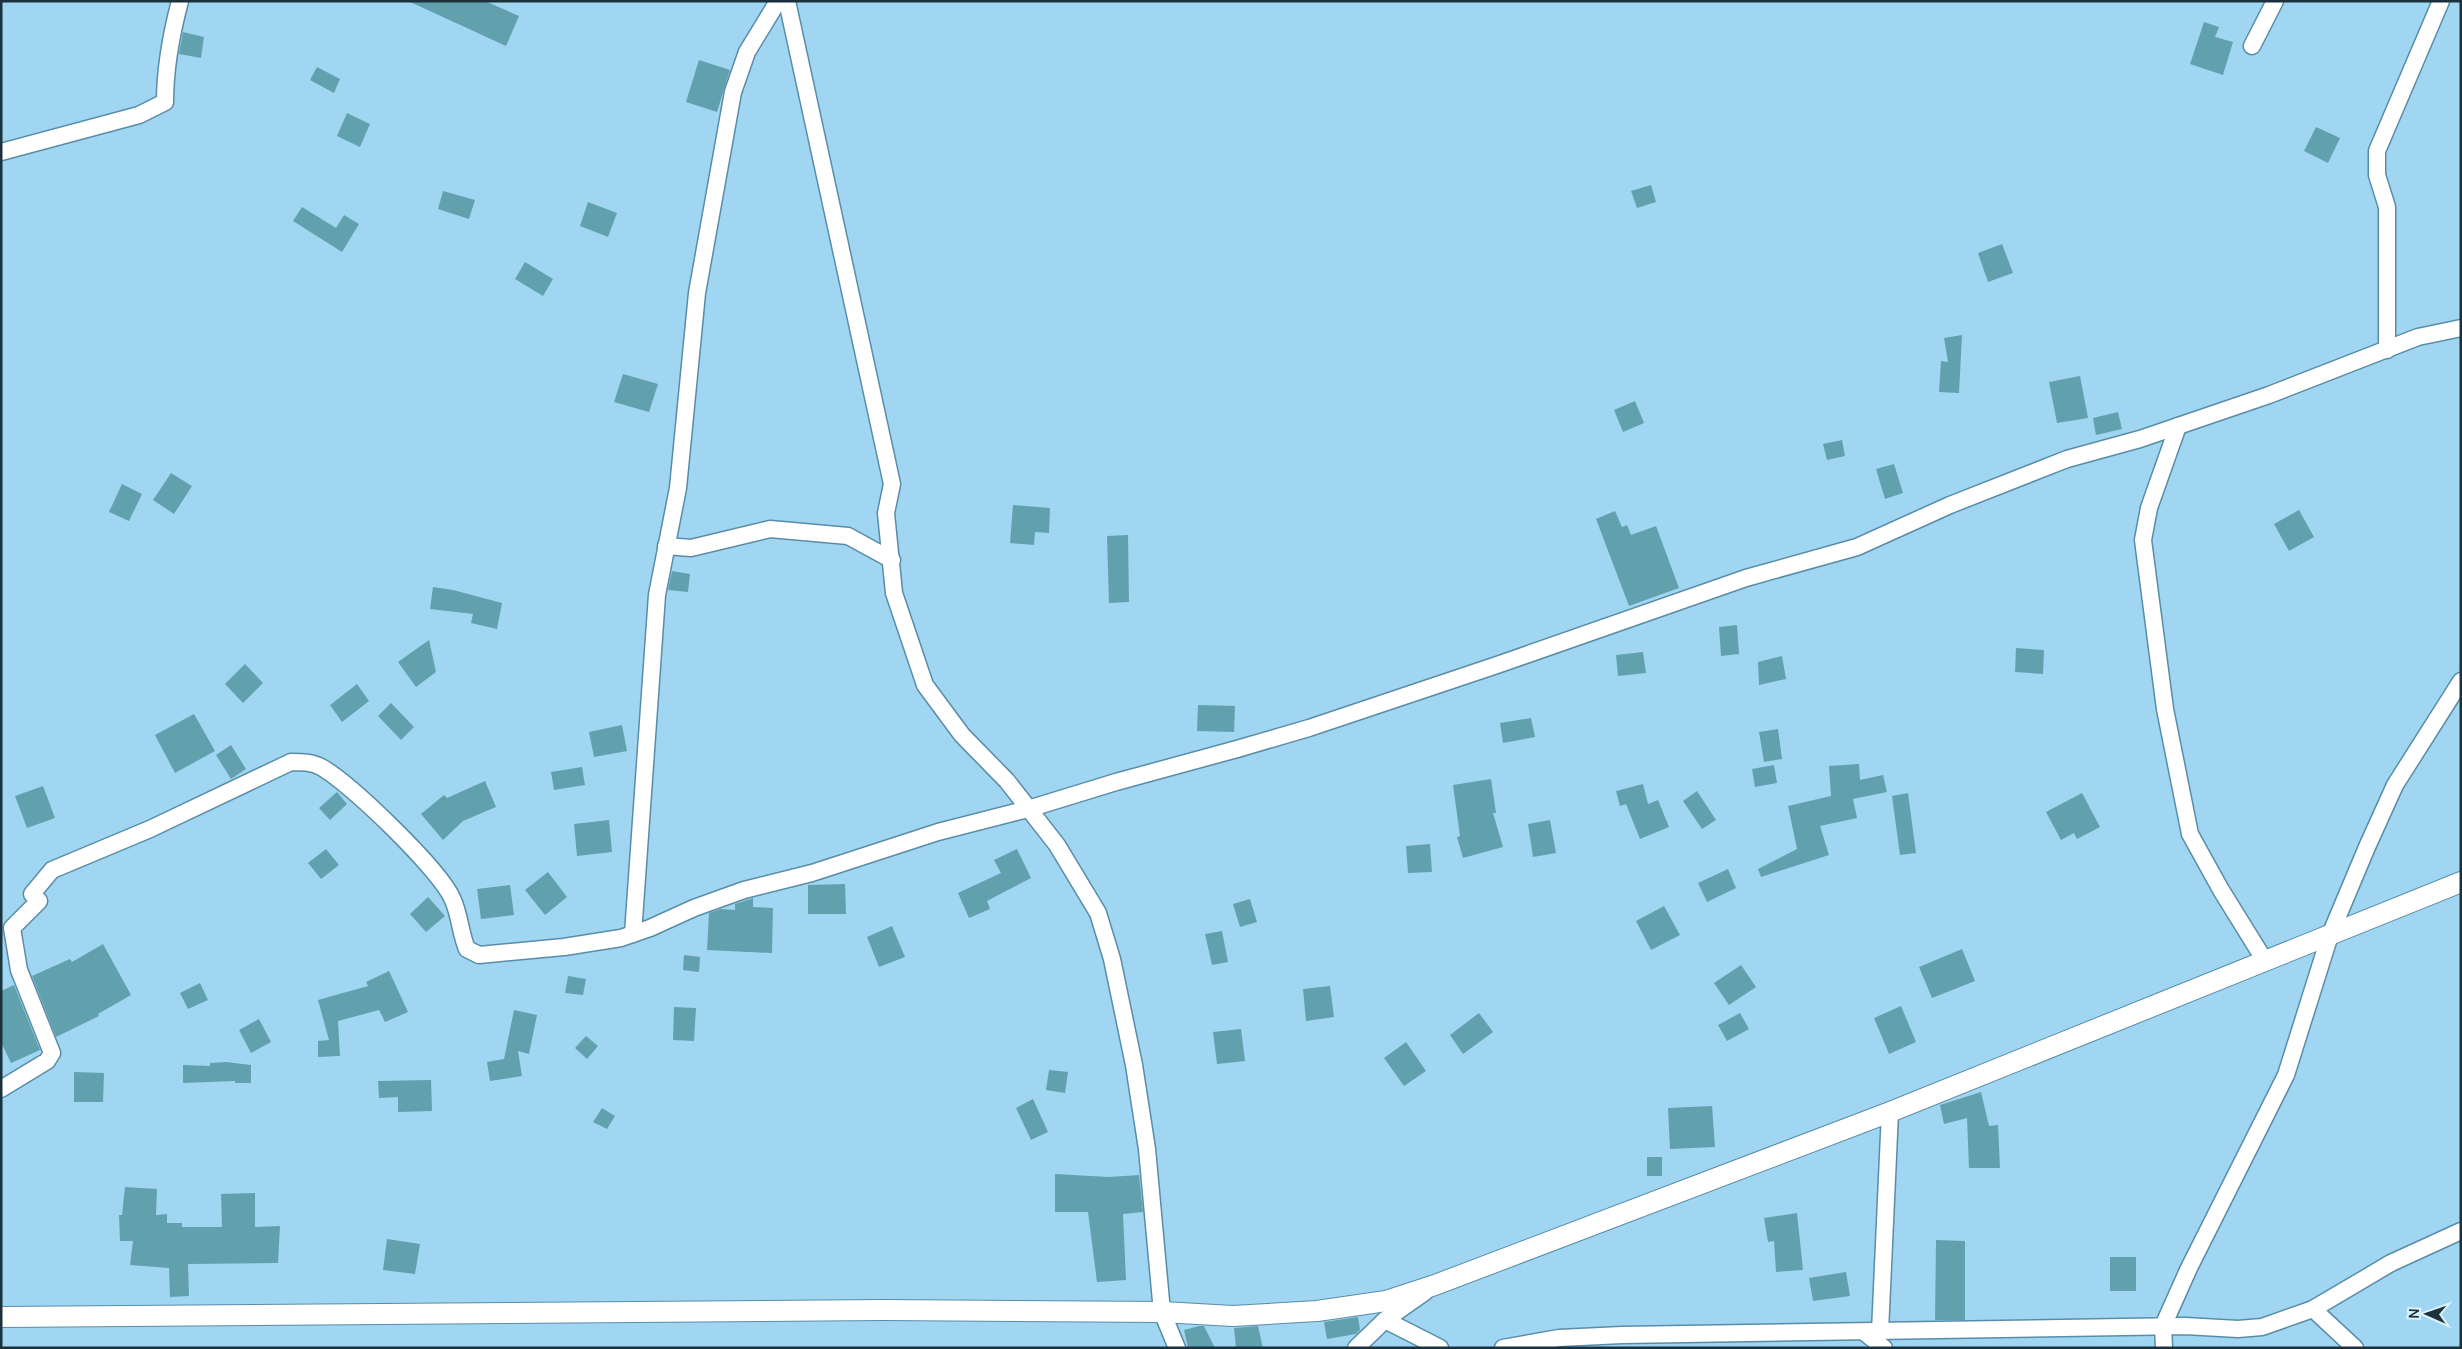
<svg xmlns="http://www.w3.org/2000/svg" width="2462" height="1349" viewBox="0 0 2462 1349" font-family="Manrope,sans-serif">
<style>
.building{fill:#61a1ad}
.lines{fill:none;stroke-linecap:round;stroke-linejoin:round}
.minor-casing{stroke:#598da7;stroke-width:19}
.tertiary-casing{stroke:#598da7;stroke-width:22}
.minor{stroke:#fff;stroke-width:16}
.tertiary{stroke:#fff;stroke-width:20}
</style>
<rect width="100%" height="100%" fill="#a0d6f1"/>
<!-- building -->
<g class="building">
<path d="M408,1h77l34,15 -13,30z"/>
<path d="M2204,22l15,5 -4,10 18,5 -10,33 -33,-11z"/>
<path d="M183,32l21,5 -3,21 -22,-4z"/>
<path d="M699,60l31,10 -13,42 -31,-10z"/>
<path d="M317,67l23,12 -6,14 -24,-13z"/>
<path d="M347,113l23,11 -10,23 -23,-11z"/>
<path d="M2316,127l24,11 -12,25 -24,-12z"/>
<path d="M1651,185l5,17 -19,6 -6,-17z"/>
<path d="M443,191l32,9 -6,19 -31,-10z"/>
<path d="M588,202l29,11 -9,24 -28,-11z"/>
<path d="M302,207l34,21 8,-13 15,9 -17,28 -49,-31z"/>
<path d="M2002,244l11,29 -25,9 -10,-29z"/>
<path d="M525,262l28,17 -10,17 -28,-17z"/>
<path d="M1962,335l-3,58 -20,-1 2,-31 7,1 -4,-24z"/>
<path d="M623,374l35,10 -9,28 -35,-10z"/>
<path d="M2080,376l8,42 -31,5 -8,-41z"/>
<path d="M1635,401l9,22 -21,9 -9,-22z"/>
<path d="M2118,412l4,17 -26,6 -3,-17z"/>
<path d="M1842,440l3,16 -18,4 -4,-16z"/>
<path d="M1894,464l9,29 -18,6 -9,-30z"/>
<path d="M171,473l21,13 -18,28 -21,-14z"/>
<path d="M122,484l20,10 -13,27 -20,-9z"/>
<path d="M1013,505l37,3 -1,25 -14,-1 -1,13 -24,-2z"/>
<path d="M2299,510l15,27 -25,14 -15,-27z"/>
<path d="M1615,511l7,16 5,-2 4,10 25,-9 23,62 -50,18 -33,-87z"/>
<path d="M1128,535l1,67 -20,1 -2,-67z"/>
<path d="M672,571l18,3 -2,18 -20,-2z"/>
<path d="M433,587l20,3 49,13 -5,26 -26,-6 2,-9 -43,-5z"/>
<path d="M1737,625l2,29 -18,2 -2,-29z"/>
<path d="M429,640l7,32 -20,15 -18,-25z"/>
<path d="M2016,648l28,2 -1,24 -28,-2z"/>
<path d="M1643,652l3,21 -28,3 -2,-21z"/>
<path d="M1782,656l4,23 -27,6 -1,-23z"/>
<path d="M245,664l18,19 -20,20 -18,-19z"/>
<path d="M357,684l12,17 -27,21 -12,-17z"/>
<path d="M391,703l23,24 -13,13 -23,-24z"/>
<path d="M1198,705l37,1 -1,26 -37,-1z"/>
<path d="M194,714l21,37 -40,22 -20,-38z"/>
<path d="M1531,718l4,19 -32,6 -3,-20z"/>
<path d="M622,725l5,26 -33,6 -5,-25z"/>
<path d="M1778,729l4,30 -18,3 -5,-30z"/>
<path d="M231,745l15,24 -15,10 -15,-24z"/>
<path d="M1859,764l1,16 23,-5 4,17 -34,7 4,19 -37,8 9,29 -68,22 -3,-8 39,-20 -9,-43 43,-10 -2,-30z"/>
<path d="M1774,765l3,18 -22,4 -3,-18z"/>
<path d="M582,767l3,18 -31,5 -3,-18z"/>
<path d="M1491,779l5,34h-3l10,34 -40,11 -6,-21 3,-1 -7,-51z"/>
<path d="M485,781l11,26 -33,14 -20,19 -22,-26 23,-19 3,3z"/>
<path d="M1643,784l5,20 10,-4 11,27 -29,12 -14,-35 -6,2 -4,-15z"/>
<path d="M43,786l12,32 -28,10 -12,-32z"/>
<path d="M1697,791l19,29 -14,9 -19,-28z"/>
<path d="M337,792l10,12 -17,16 -11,-12z"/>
<path d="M1908,793l8,60 -16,2 -8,-59z"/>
<path d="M2082,793l18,34 -23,12 -3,-6 -13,7 -15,-28z"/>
<path d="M609,820l3,32 -35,4 -3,-32z"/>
<path d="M1550,820l6,33 -23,4 -5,-33z"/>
<path d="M1430,844l2,28 -24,1 -2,-27z"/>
<path d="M326,849l13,16 -18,14 -13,-16z"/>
<path d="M1017,849l14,29 -44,23 3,8 -21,9 -11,-25 43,-20 -7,-13z"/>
<path d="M1728,869l8,19 -29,14 -9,-19z"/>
<path d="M548,872l19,25 -22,18 -20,-25z"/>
<path d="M845,884l1,30h-38v-29z"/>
<path d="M510,885l4,30 -33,4 -4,-30z"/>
<path d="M428,897l17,19 -19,16 -16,-18z"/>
<path d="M753,898v9l20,1 -1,45 -65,-3 2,-37 12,-4 14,1v-6z"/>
<path d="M1250,899l7,23 -17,5 -7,-23z"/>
<path d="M1664,906l16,29 -29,15 -15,-29z"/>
<path d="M892,926l13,31 -26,10 -12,-30z"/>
<path d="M1222,931l6,31 -16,3 -7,-31z"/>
<path d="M103,944l28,51 -33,19 1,2 -43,21 -24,-61 38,-17 2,3z"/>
<path d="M1962,949l13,32 -43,17 -13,-31z"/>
<path d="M684,955l16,2 -1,15 -16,-2z"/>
<path d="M1741,965l15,22 -27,18 -15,-22z"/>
<path d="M389,971l19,41 -23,10 -6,-12 -41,11 2,35 -22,1v-16l11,-1 -11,-40 50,-14 -2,-4z"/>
<path d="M568,976l18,3 -3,16 -18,-2z"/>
<path d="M200,983l8,17 -20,9 -8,-16z"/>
<path d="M14,985l26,65 -29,13 -10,-21v-51z"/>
<path d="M1330,986l4,31 -28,4 -3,-32z"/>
<path d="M1901,1006l15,36 -27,12 -15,-36z"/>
<path d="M674,1007l22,1 -2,33 -21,-1z"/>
<path d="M514,1010l23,5 -8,39 -11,-3 4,25 -32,5 -3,-19 17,-3z"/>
<path d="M1479,1013l14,19 -30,22 -13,-19z"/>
<path d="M1740,1013l9,16 -22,12 -9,-16z"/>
<path d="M259,1019l12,23 -20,11 -12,-23z"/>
<path d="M1241,1029l4,32 -28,3 -4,-32z"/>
<path d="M586,1036l12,10 -11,13 -12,-11z"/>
<path d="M1406,1042l20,29 -22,15 -20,-28z"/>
<path d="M226,1062l25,3v18h-16v-2l-52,2v-18l27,1v-3z"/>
<path d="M1049,1070l19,2 -3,21 -19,-3z"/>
<path d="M74,1072l30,1 -1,29h-29z"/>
<path d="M431,1080l1,31 -34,1v-15l-19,1 -1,-17z"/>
<path d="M1981,1092l8,34 9,-1 2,43h-31l-2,-50 -23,6 -4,-19z"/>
<path d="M1033,1099l15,33 -17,8 -15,-32z"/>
<path d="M1712,1106l3,41 -45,2 -2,-41z"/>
<path d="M602,1108l13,8 -8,13 -14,-7z"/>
<rect x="1647" y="1157" width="15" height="19"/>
<path d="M1055,1174l54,3 30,-2 4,37 -20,2 3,66 -29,2 -9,-70h-33z"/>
<path d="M125,1187l32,2 -1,26 11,-1v9h15v4h40l-1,-33 34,-1v34l25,-1 -2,37 -90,1 1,32 -19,1 -1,-29 -39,-3 3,-24h-13l-1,-26h3z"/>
<path d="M1797,1213l6,57 -27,2 -2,-31 -6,1 -4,-24z"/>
<path d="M387,1239l33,5 -5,30 -32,-4z"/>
<path d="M1936,1240l29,1v79h-30z"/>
<rect x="2110" y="1257" width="26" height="34"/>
<path d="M1846,1272l4,24 -37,5 -4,-23z"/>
<path d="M1358,1317l2,13 -4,4 -29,5 -3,-17z"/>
<path d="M1199,1326h5l11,22h-27l-4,-18z"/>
<path d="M1258,1326l5,22h-27l-2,-20z"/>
</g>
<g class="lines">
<defs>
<g id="minor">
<path d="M787,1l105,483 -6,29 8,80 31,92 37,50 45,46 50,64 41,68 14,46 22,106 13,84 15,163 15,36"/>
<path d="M2252,46l23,-45"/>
<path d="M1,152l138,-37 26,-13c0,-35 6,-67 15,-101"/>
<path d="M2387,350v-143l-10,-32v-24l64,-150"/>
<path d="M2178,426l-29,82 -6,32 22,169 25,125 31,56 44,71"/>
<path d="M666,546l25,2 79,-19 78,7 44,24"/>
<path d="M633,934l24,-339 21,-107 19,-195 36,-201 14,-40 31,-51"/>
<path d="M1,1089l46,-28 5,-8 -33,-83 -7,-42 27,-27 -7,-7 20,-24 98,-41 141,-67c11,0 21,0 30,5 29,16 118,102 131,131 8,16 8,35 15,51l12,6 85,-8 57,-9 29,-10 44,-20 50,-18 68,-17 126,-41 90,-23 88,-27 121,-33 72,-21 188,-63 249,-87 111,-31 93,-42 117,-46 73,-20 129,-44 149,-58 43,-9"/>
<path d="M2313,1309l42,39"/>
<path d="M1385,1320l55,28"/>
<path d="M1864,1332l20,16"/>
<path d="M1880,1332l10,-220"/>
<path d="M1356,1348l29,-28 40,-28"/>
<path d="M1503,1348l56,-10 63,-3 563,-9 53,3 24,-2 51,-18 78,-46 70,-32"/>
<path d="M2164,1348l-1,-22 26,-58 97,-193 44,-140 37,-88 28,-62 66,-104"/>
</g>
<path id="tertiary" d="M1,1317l882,-7 279,2 71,4 84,-5 69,-10 49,-16 455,-173 571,-230"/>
</defs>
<!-- minor casing -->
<use href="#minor" class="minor-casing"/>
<!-- tertiary casing -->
<use href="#tertiary" class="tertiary-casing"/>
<!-- minor -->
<use href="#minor" class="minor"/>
<!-- tertiary -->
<use href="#tertiary" class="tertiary"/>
</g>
<!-- border -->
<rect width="2462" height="1349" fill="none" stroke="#1b313c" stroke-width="5"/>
<!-- north arrow -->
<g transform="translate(2427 1314) rotate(272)" stroke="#dcf2fd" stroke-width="4" paint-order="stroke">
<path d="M0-4L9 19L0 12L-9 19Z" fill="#1b313c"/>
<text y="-8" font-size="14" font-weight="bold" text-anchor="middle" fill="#1b313c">N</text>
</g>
</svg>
